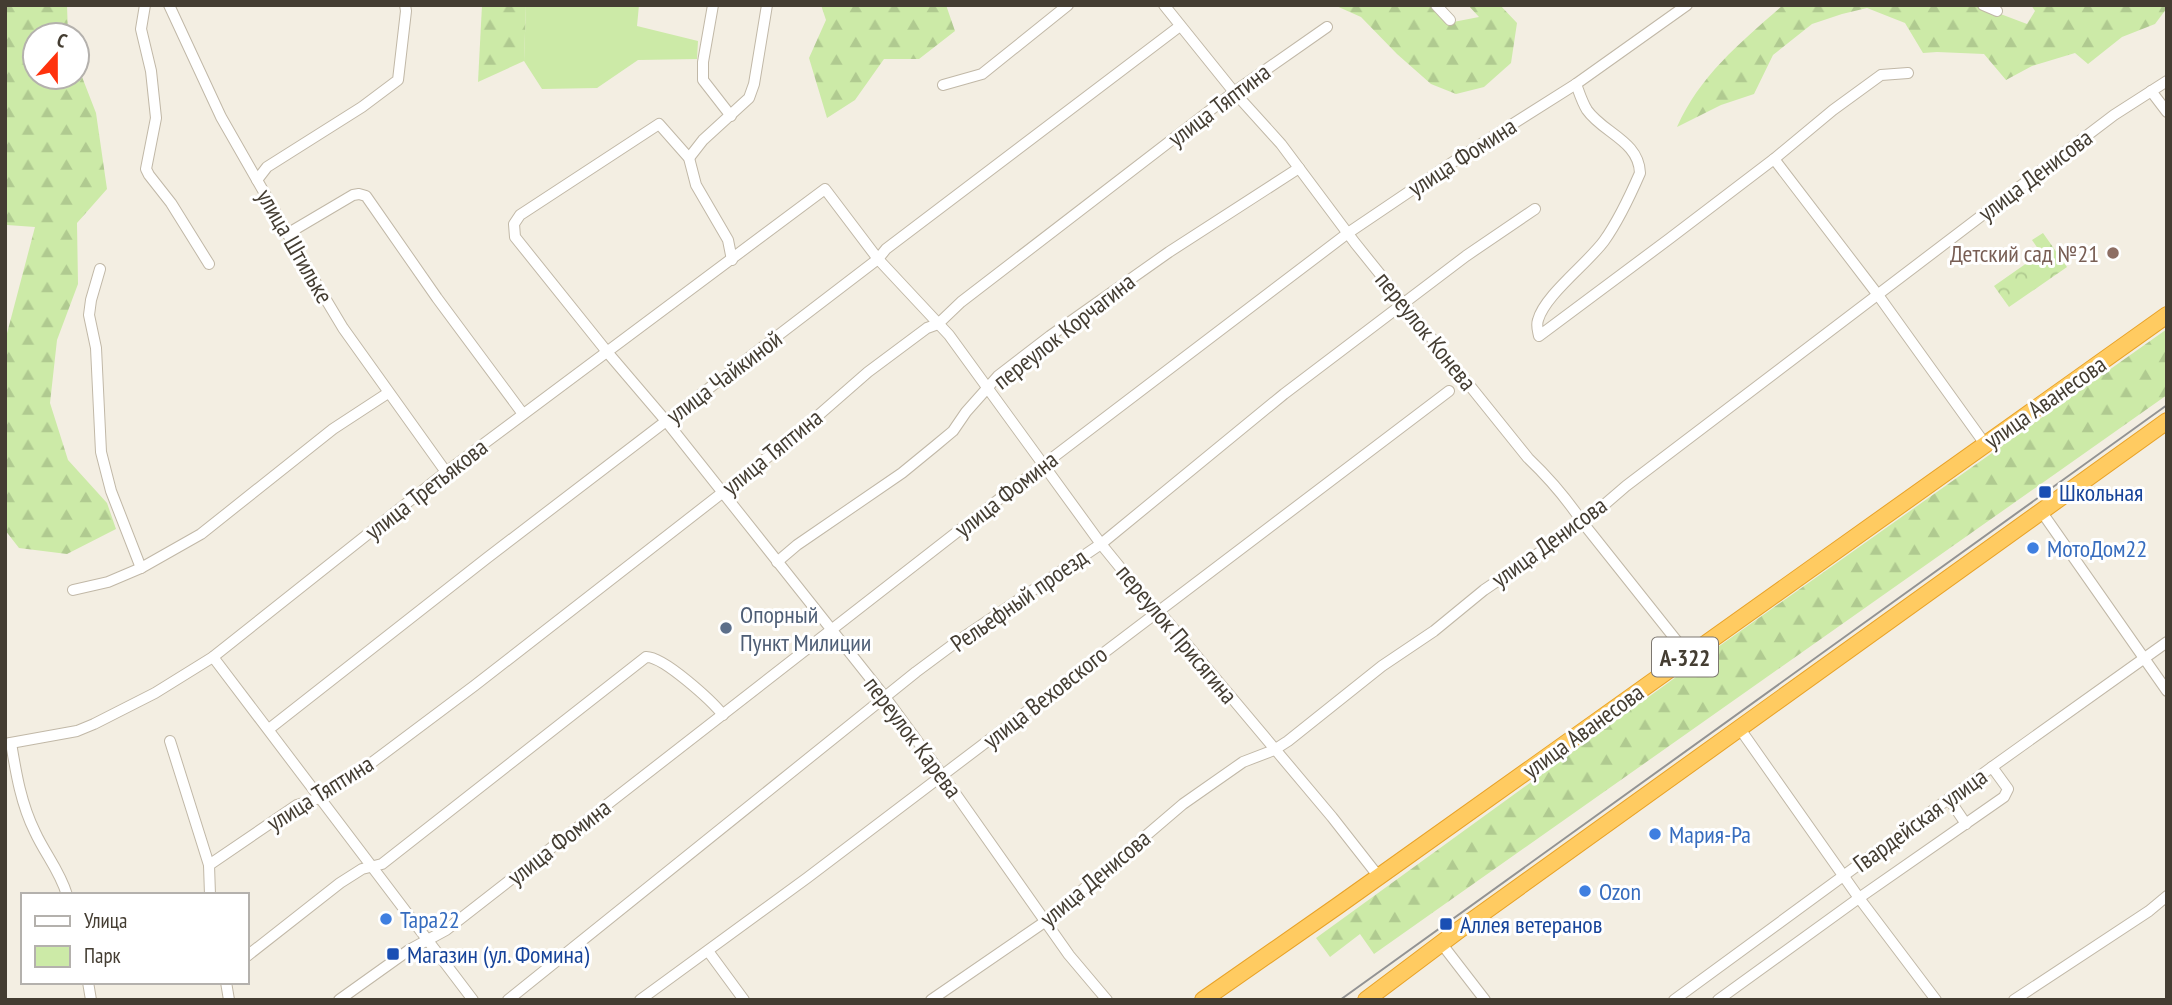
<svg xmlns="http://www.w3.org/2000/svg" width="2172" height="1005" viewBox="0 0 2172 1005" font-family="'PT Sans Narrow',sans-serif">
<style>
.green{fill:#cceaa7}
.forest{fill:url(#forest-firs)}
.park{fill:url(#park-crowns)}
.lines{fill:none;stroke-linecap:round;stroke-linejoin:round}
.minor-casing{stroke:#c1b8a7;stroke-width:12}
.highway-casing{stroke:#e8a227;stroke-width:18}
.minor{stroke:#fff;stroke-width:10}
.highway{stroke:#ffcb61;stroke-width:16}
.tram{stroke:#939393;stroke-width:2}
.education-dot{fill:#8d6e63;stroke:#fff;stroke-width:2.5}
.transit-dot{fill:#1a4fb4;stroke:#fff;stroke-width:2.5}
.shop-dot{fill:#3f7fe0;stroke:#fff;stroke-width:2.5}
.service-dot{fill:#5c6f8a;stroke:#fff;stroke-width:2.5}
.labels{text-anchor:middle;dominant-baseline:central;stroke-width:6;stroke-linejoin:round;paint-order:stroke}
.shield{fill:#fff;stroke:#7c7770;stroke-width:2}
.shield-label{font-size:23px;font-weight:bold;fill:#443d32}
.street-label{font-size:24px;fill:#443d32;stroke:#fff}
.education-label{font-size:24px;fill:#785e54;stroke:#fff;text-anchor:end}
.transit-label{font-size:24px;fill:#164399;stroke:#fff;text-anchor:start}
.shop-label{font-size:24px;fill:#366cbe;stroke:#fff;text-anchor:start}
.service-label{font-size:24px;fill:#4e5e75;stroke:#fff;text-anchor:start}
</style>
<defs>
<pattern id="forest-firs" width="22" height="20" patternUnits="userSpaceOnUse" patternTransform="scale(1.75)"><rect width="22" height="20" fill="#cceaa7"/><path d="M5 1l3.5 6h-7zM16 11l3.5 6h-7z" fill="#b0ca90"/></pattern>
<pattern id="park-crowns" width="20" height="18" patternUnits="userSpaceOnUse" patternTransform="scale(1.75)"><rect width="20" height="18" fill="#cceaa7"/><path d="M2 6a3 3 0 1 1 6 0M12 15a3 3 0 1 1 6 0" fill="none" stroke="#b0ca90"/></pattern>
</defs>
<rect width="100%" height="100%" fill="#f3eee2"/>
<!-- green -->
<path class="green" d="M526,5h113l-2,21 61,15 -1,18 -59,1 -41,28 -55,1 -18,-28z"/>
<!-- forest -->
<g class="forest">
<path d="M5,5h62l1,30h-33v42h42v-13l19,49 11,76 -30,34 1,61 -21,56 -7,63 18,57 39,43 9,26 -49,25 -48,-6 -14,-18v-57l2,-5 -2,-3v-124l30,-114 -28,-2 -2,3z"/>
<path d="M482,5h44l-2,56 -46,21z"/>
<path d="M821,5h125l9,26 -36,28h-35l-29,41 -28,18 -18,-60 17,-38z"/>
<path d="M1334,5h98l16,18 31,-6 -11,-12h32l17,18 -6,40 -27,24 -28,7 -25,-10 -34,-30 -36,-37z"/>
<path d="M1783,5h182l17,2 45,17 8,-13 -4,-6h136v3l-12,16 -33,13 -34,27 -13,-11 -43,13 -26,14 -22,-26 -47,-2 -14,1 -18,-30 -38,-15 -25,6 -30,10 -39,31 -19,39 -33,11 -44,22c23,-52 64,-85 106,-122z"/>
<path d="M2167,329v66l-793,559 -14,-20 -30,23 -14,-19 378,-274z"/>
</g>
<!-- park -->
<path class="park" d="M2043,233l24,34 -58,40 -15,-21 47,-33 -9,-13z"/>
<g class="lines">
<defs>
<g id="minor">
<path d="M145,5l-4,24 10,42 5,47 -10,51 3,6 22,28 38,61"/>
<path d="M169,5l52,112 92,161 30,50 103,144"/>
<path d="M713,5l-10,57v18l28,36"/>
<path d="M1164,5l70,87 47,52 74,99 173,215c21,20 39,41 55,65l105,132"/>
<path d="M1436,5l14,15"/>
<path d="M1983,5l14,6"/>
<path d="M1576,84c3,8 6,18 11,26 16,23 52,31 53,63 -10,23 -21,47 -36,68 -17,23 -59,54 -66,79 -2,6 0,11 1,16l130,-97 105,-80 59,-49 48,-35 27,-2"/>
<path d="M943,85l39,-11 86,-69"/>
<path d="M2151,91l16,21"/>
<path d="M689,158l14,-18 46,-42 5,-14 13,-79"/>
<path d="M1774,159l104,136 107,149"/>
<path d="M257,180l10,-13 95,-60 36,-27 8,-69 -1,-6"/>
<path d="M287,234l66,-39 6,-1 7,2 71,102 86,116"/>
<path d="M732,260l-4,-20 -32,-55 -7,-27 -30,-34 -139,91 -6,9 1,13 93,116 58,68 219,276 58,79 126,179 38,45"/>
<path d="M100,269l-9,31 -2,15 7,33 5,104 10,39 30,77"/>
<path d="M2041,511l126,180"/>
<path d="M777,562l20,-17 105,-72 33,-27 18,-15 13,-19 32,-36 52,-40 119,-84 130,-84"/>
<path d="M73,590l35,-8 33,-14 60,-34 132,-105 55,-36"/>
<path d="M213,657l260,343"/>
<path d="M269,729l218,-171 391,-299 8,-10 294,-223"/>
<path d="M1740,729l119,169 77,102"/>
<path d="M170,741l39,124 1,30"/>
<path d="M11,743c5,30 10,61 24,89 10,22 25,39 32,63"/>
<path d="M5,744l72,-13 17,-7 61,-31 58,-36 233,-185 379,-283 53,70 71,76 152,209 48,59 9,7 174,207 47,60"/>
<path d="M1949,799l17,25"/>
<path d="M209,865l88,-60 23,-7 38,-25 116,-87 248,-193 75,-59 71,-62 59,-44 11,-4 23,-22 273,-210 93,-65"/>
<path d="M1441,943l44,57"/>
<path d="M708,951l36,49"/>
<path d="M247,956l93,-73 22,-14 20,-5 264,-207c17,-1 66,44 77,58"/>
<path d="M88,982l3,18"/>
<path d="M226,982l3,18"/>
<path d="M339,1000l70,-50 37,-20 597,-465 305,-232 111,-75 117,-74 111,-79"/>
<path d="M508,1000l408,-328 39,-29 146,-99 183,-150 182,-138 69,-47"/>
<path d="M640,1000l167,-122 642,-487"/>
<path d="M931,1000l115,-79 137,-117 60,-42 31,-12 14,-9 94,-75 52,-35 50,-41 99,-67 43,-37 488,-371 53,-34"/>
<path d="M1674,1000l318,-233 175,-125"/>
<path d="M1718,1000l141,-102 145,-101 4,-8 -16,-22"/>
<path d="M2014,1000l135,-89 18,-15"/>
</g>
<g id="highway">
<path d="M1203,1000l136,-95 828,-590"/>
<path d="M1366,1000l93,-70 708,-509"/>
</g>
</defs>
<!-- minor casing -->
<use href="#minor" class="minor-casing"/>
<!-- highway casing -->
<use href="#highway" class="highway-casing"/>
<!-- minor -->
<use href="#minor" class="minor"/>
<!-- highway -->
<use href="#highway" class="highway"/>
<!-- tram -->
<path class="tram" d="M1340,1000l827,-595"/>
</g>
<!-- markers -->
<circle class="education-dot" cx="2113" cy="253" r="7"/>
<g class="transit-dot">
<rect x="2038" y="485" width="14" height="14" rx="3.5"/>
<rect x="1439" y="917" width="14" height="14" rx="3.5"/>
<rect x="386" y="947" width="14" height="14" rx="3.5"/>
</g>
<g class="shop-dot">
<circle cx="2033" cy="548" r="7"/>
<circle cx="1655" cy="834" r="7"/>
<circle cx="1585" cy="891" r="7"/>
<circle cx="386" cy="919" r="7"/>
</g>
<circle class="service-dot" cx="726" cy="628" r="7"/>
<g class="labels">
<!-- shield labels -->
<rect class="shield" x="1652" y="637.5" width="66" height="39" rx="5"/>
<g class="shield-label">
<text x="1685" y="657">А-322</text>
</g>
<!-- street labels -->
<g class="street-label">
<text transform="translate(1219 105) rotate(-37)">улица Тяптина</text>
<text transform="translate(1462 157) rotate(-33)">улица Фомина</text>
<text transform="translate(2035 175) rotate(-37)">улица Денисова</text>
<text transform="translate(295 246) rotate(60)">улица Штильке</text>
<text transform="translate(1064 331) rotate(-38)">переулок Корчагина</text>
<text transform="translate(1426 331) rotate(51)">переулок Конева</text>
<text transform="translate(724 377) rotate(-37)">улица Чайкиной</text>
<text transform="translate(2045 402) rotate(-35)">улица Аванесова</text>
<text transform="translate(772 452) rotate(-39)">улица Тяптина</text>
<text transform="translate(426 489) rotate(-38)">улица Третьякова</text>
<text transform="translate(1006 494) rotate(-38)">улица Фомина</text>
<text transform="translate(1549 542) rotate(-36)">улица Денисова</text>
<text transform="translate(1019 600) rotate(-35)">Рельефный проезд</text>
<text transform="translate(1177 634) rotate(50)">переулок Присягина</text>
<text transform="translate(1045 697) rotate(-38)">улица Веховского</text>
<text transform="translate(1583 731) rotate(-36)">улица Аванесова</text>
<text transform="translate(913 737) rotate(53)">переулок Карева</text>
<text transform="translate(320 793) rotate(-32)">улица Тяптина</text>
<text transform="translate(1920 820) rotate(-36)">Гвардейская улица</text>
<text transform="translate(559 842) rotate(-38)">улица Фомина</text>
<text transform="translate(1095 878) rotate(-40)">улица Денисова</text>
</g>
<!-- education labels -->
<g class="education-label">
<text x="2099" y="253">Детский сад №21</text>
</g>
<!-- transit labels -->
<g class="transit-label">
<text x="2059" y="492">Школьная</text>
<text x="1460" y="924">Аллея ветеранов</text>
<text x="407" y="954">Магазин (ул. Фомина)</text>
</g>
<!-- shop labels -->
<g class="shop-label">
<text x="2047" y="548">МотоДом22</text>
<text x="1669" y="834">Мария-Ра</text>
<text x="1599" y="891">Ozon</text>
<text x="400" y="919">Тара22</text>
</g>
<!-- service labels -->
<g class="service-label">
<text x="740" y="614">Опорный<tspan x="740" dy="28">Пункт Милиции</tspan></text>
</g>
</g>
<!-- border -->
<rect width="2172" height="1005" fill="none" stroke="#443d32" stroke-width="14"/>
<!-- legend -->
<rect x="21" y="893" width="228" height="91" fill="#ffffff" stroke="#b4b1ad" stroke-width="2"/>
<rect x="35" y="916" width="35" height="10" fill="#ffffff" stroke="#b4b1ad" stroke-width="2"/>
<text x="84" y="928" font-size="21" fill="#443d32">Улица</text>
<rect x="35" y="946" width="35" height="21" fill="#cceaa7" stroke="#b4b1ad" stroke-width="2"/>
<text x="84" y="963" font-size="21" fill="#443d32">Парк</text>
<!-- north arrow -->
<g transform="translate(56 56) rotate(21)"><circle r="33" fill="#ffffff" stroke="#b4b1ad" stroke-width="2"/>
<path d="M0-5L12 26L0 18L-12 26Z" fill="#ff320d"/>
<text y="-10" font-size="19" font-weight="bold" text-anchor="middle" fill="#443d32">С</text>
</g>
</svg>
